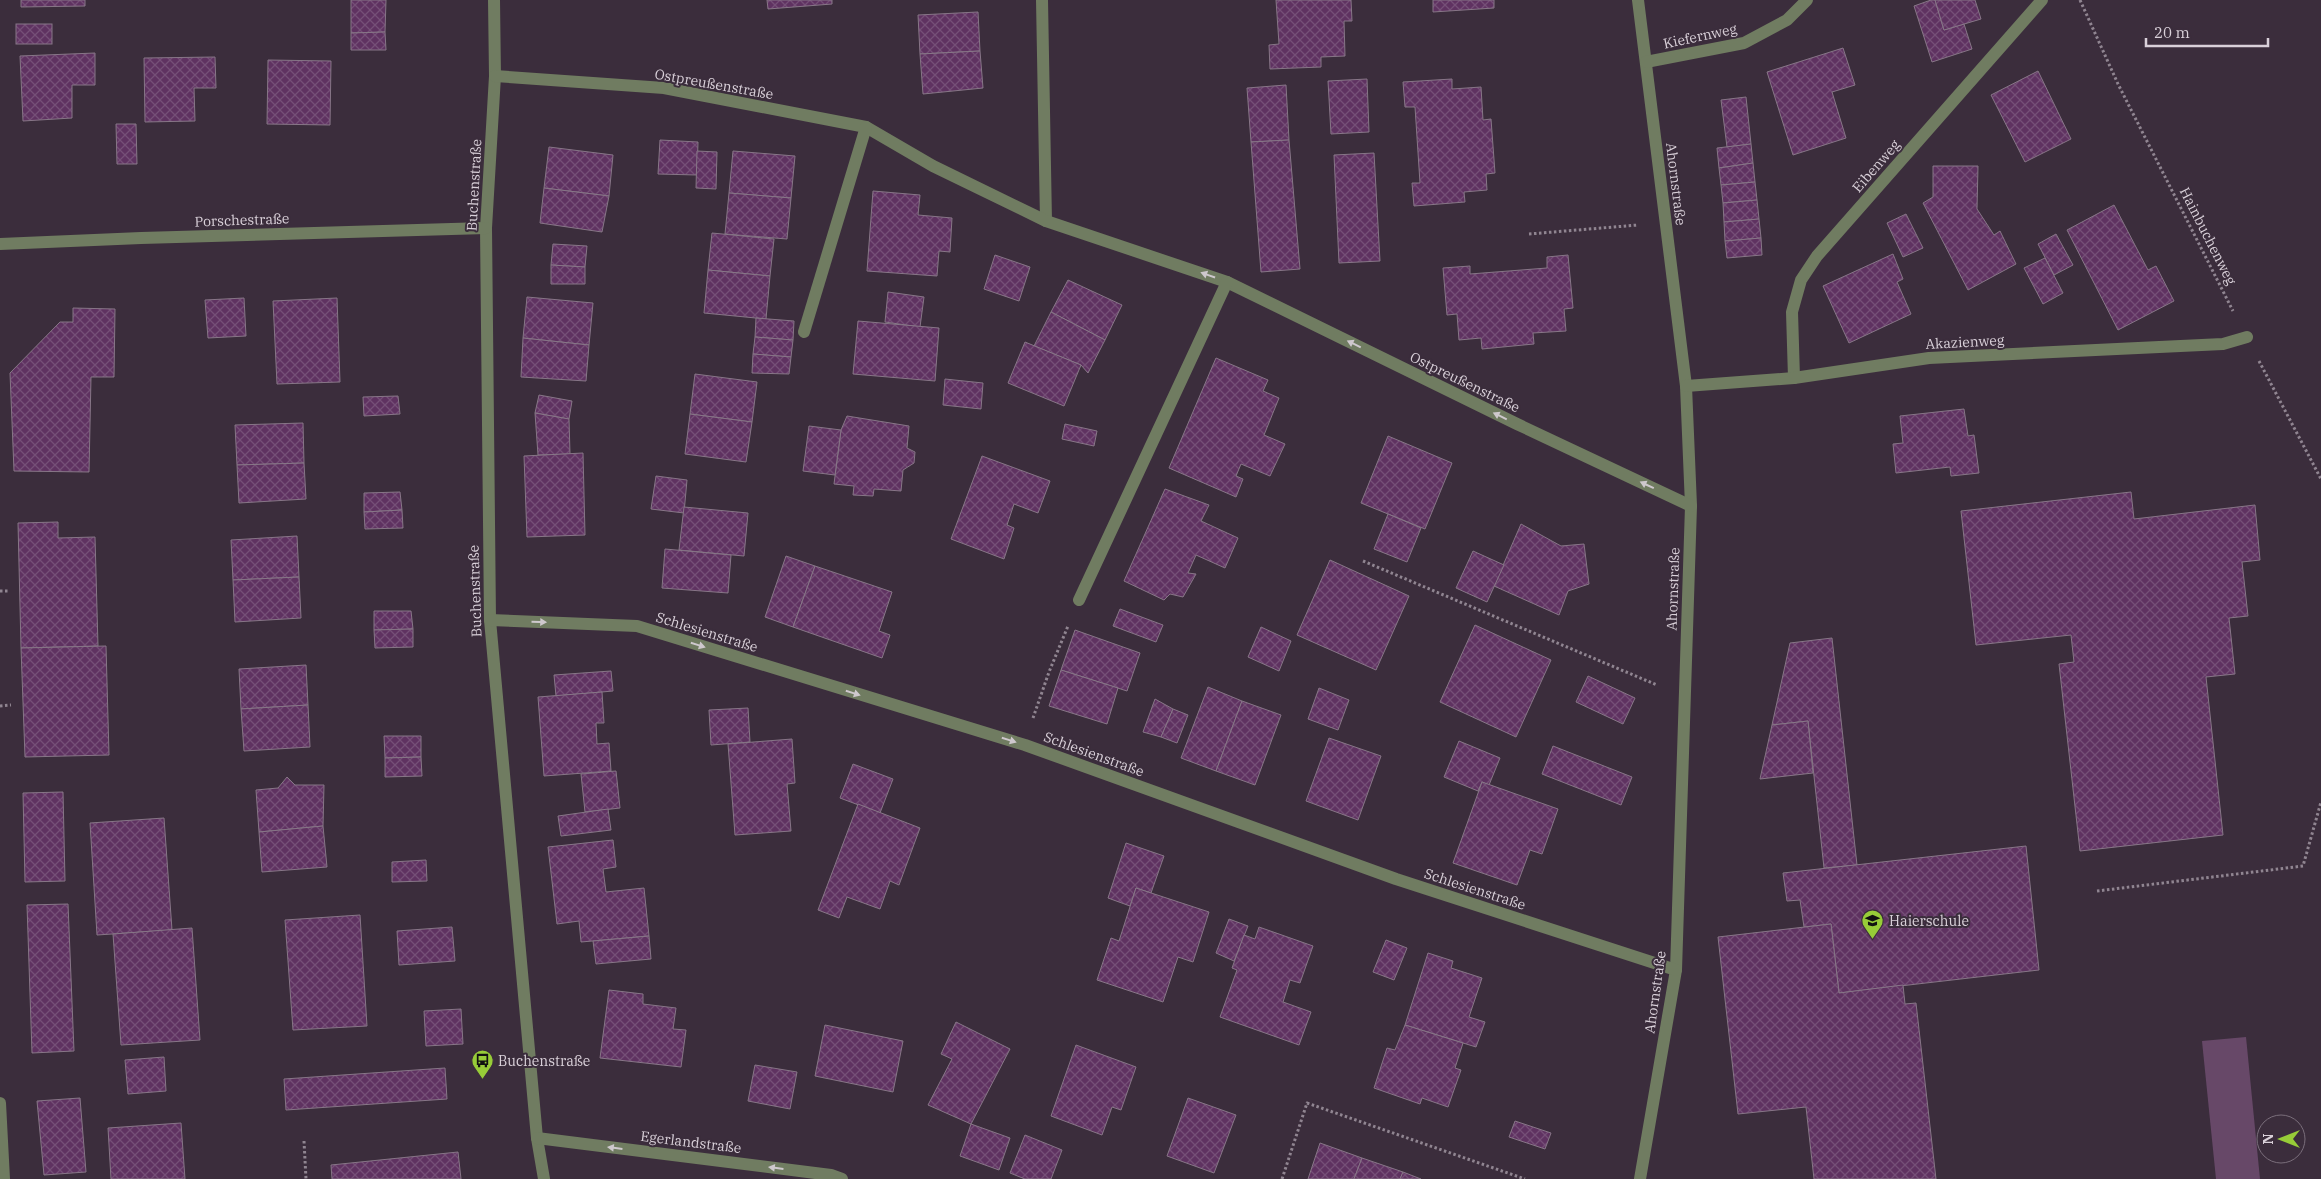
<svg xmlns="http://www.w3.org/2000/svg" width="2321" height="1179" viewBox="0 0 2321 1179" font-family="'IBM Plex Serif',serif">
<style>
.pitch{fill:#674868}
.building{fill:url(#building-cross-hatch);stroke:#877687}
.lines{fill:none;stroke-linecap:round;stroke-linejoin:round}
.path{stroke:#908591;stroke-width:3;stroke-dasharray:2.5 2.5;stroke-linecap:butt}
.minor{stroke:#707c61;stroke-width:12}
.oneway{fill:#cec8cd}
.labels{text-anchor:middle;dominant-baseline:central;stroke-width:4;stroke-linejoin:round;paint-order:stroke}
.street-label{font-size:14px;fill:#d9d0d9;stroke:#3b2d3c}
.poi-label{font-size:14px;fill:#d9d0d9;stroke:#3b2d3c;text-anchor:start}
</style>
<defs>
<pattern id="building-cross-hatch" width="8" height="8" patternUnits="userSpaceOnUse" patternTransform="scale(1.25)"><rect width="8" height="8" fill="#5f3261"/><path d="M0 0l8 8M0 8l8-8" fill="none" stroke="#754f77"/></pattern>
</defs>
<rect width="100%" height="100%" fill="#3b2d3c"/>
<!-- pitch -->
<path class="pitch" d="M2246,1037l14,142h-44l-14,-138z"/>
<!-- building -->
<g class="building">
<path d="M21,0h64v6l-64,1z"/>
<path d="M351,0h35l-1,32 -34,1z"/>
<path d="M767,0h65v4l-64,5z"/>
<path d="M1276,0h75l1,21h-8l1,35 -24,1v10l-51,2 -1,-24 10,-1z"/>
<path d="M1433,0h61v8l-61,4z"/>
<path d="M1931,0h4l9,30 20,-6 8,25 -40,13 -18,-56z"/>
<path d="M1935,0h40l6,19 -37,11z"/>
<path d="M978,12l2,39 -60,3 -2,-39z"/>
<rect x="16" y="24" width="36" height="20"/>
<path d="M385,32l1,18h-35v-17z"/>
<path d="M1843,48l12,37 -23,7 14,46 -53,17 -26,-83z"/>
<path d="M980,51l3,37 -60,6 -3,-40z"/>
<path d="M95,53v32h-23v33l-49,3 -3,-65z"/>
<path d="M215,57l1,31h-22l1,33 -50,1 -1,-64z"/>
<path d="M268,60l63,1 -1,64 -63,-1z"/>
<path d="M2038,71l33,68 -46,23 -34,-67z"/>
<path d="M1367,79l2,53 -38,2 -3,-53z"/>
<path d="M1452,79v10l29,-2 2,33 8,-1 4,54 -9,1 1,16 -23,2 1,10 -51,4 -2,-23h8l-5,-76h-10l-2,-25z"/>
<path d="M1286,85l3,55 -38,2 -4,-54z"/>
<path d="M1746,97l5,47 -24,3 -6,-47z"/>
<path d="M116,124h20l1,40h-20z"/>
<path d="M660,140l38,2 -1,33 -39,-1z"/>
<path d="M1289,140l11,129 -39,3 -10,-130z"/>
<path d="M1751,144l2,19 -34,5 -2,-20z"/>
<path d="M549,147l64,8 -4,41 -65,-8z"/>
<path d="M697,151l20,1 -1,37 -20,-1z"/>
<path d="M733,151l62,5 -4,42 -62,-5z"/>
<path d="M1374,153l6,108 -41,2 -5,-108z"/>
<path d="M1753,163l2,19 -34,3 -2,-17z"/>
<path d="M1933,166h45l-1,43 17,26 6,-4 16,33 -48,26 -45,-87 10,-6z"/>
<path d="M1755,182l2,18 -34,3 -2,-18z"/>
<path d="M544,188l65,8 -7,36 -62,-9z"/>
<path d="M873,191l47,4 -2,20 34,3 -2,34 -11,-1 -2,25 -70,-5z"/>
<path d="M729,193l62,5 -4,41 -62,-5z"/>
<path d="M1757,200l2,19 -35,3 -1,-19z"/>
<path d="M2114,205l34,65 8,-4 18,35 -56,29 -51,-100z"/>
<path d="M1906,214l17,34 -20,9 -16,-34z"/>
<path d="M1759,219l2,19 -36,3 -1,-19z"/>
<path d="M712,233l62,6 -4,37 -62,-6z"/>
<path d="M2056,234l17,31 -19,10 -16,-31z"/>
<path d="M1761,238l1,17 -35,3 -2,-17z"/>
<path d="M553,244l34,2 -2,21 -34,-2z"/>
<path d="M1893,254l10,25 -6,3 14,32 -62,29 -26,-57z"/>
<path d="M995,255l35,12 -11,34 -35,-12z"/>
<path d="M1568,255l5,53 -9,1 2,22 -33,2 1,11 -52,5 -1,-11 -22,2 -2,-26 -10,1 -4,-47 27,-2v8l77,-6v-11z"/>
<path d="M2045,258l18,35 -20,11 -19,-36z"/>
<path d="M551,265l34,2v17h-34z"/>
<path d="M708,270l62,6 -4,43 -62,-6z"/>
<path d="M1068,280l54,25 -17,35 -54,-28z"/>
<path d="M888,292l36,5 -4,30 -35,-5z"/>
<path d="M527,297l66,6 -4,42 -66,-7z"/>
<path d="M244,298l2,38 -38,2 -3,-38z"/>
<path d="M337,298l3,84 -63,2 -4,-83z"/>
<path d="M73,308l42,1 -1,68h-23l-2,95 -75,-1 -4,-98 50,-51h13z"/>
<path d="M1051,312l54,28 -17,33 -7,-8 -47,-19z"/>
<path d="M756,318l38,3 -1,19 -38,-3z"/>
<path d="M858,321l81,7 -4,53 -82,-7z"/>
<path d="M755,337l38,3 -2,17 -38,-3z"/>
<path d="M523,338l66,7 -3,36 -65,-4z"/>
<path d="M1025,342l56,23 -17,41 -56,-23z"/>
<path d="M753,354l38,3 -2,17 -37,-1z"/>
<path d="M1216,358l52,22 -5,11 16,7 -15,37 21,9 -15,32 -29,-12 -5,12 7,3 -7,18 -67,-29z"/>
<path d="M695,374l62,8 -5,40 -62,-8z"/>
<path d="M945,379l38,4 -2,26 -38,-4z"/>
<path d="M539,395l33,6 -3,18 -34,-6z"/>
<path d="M398,396l2,18 -36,2 -1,-19z"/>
<path d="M1964,409l4,27 6,-1 5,38 -28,3 -1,-9 -54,6 -3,-29 10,-1 -3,-27z"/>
<path d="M535,413l34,6 1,35 -32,1z"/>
<path d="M690,414l62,8 -6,40 -61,-8z"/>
<path d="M847,416l62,10 -2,22 8,4 -1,11 -11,7 -2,21 -27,-2 -1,7 -20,-1 1,-9 -20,-2 7,-54z"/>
<path d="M303,423l1,40 -67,2 -2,-40z"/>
<path d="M1065,424l32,7 -3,15 -32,-7z"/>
<path d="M809,426l32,4 -6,45 -32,-4z"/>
<path d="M1388,436l64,27 -27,66 -64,-26z"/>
<path d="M583,453l2,82 -58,2 -3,-81z"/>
<path d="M982,456l68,25 -12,32 -24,-9 -7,21 7,3 -10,31 -53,-20z"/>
<path d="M304,463l2,36 -67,4 -2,-38z"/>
<path d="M656,476l31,4 -3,33 -33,-4z"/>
<path d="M1165,489l44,16 -8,16 37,17 -13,30 -29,-13 -8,18 8,1 -13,23 -13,-3 -6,6 -40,-19z"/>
<path d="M400,492l2,18 -38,2v-19z"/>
<path d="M2131,492l3,27 121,-14 5,55 -18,2 6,54 -19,2 6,56 -29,3 17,158 -143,16 -21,-187 15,-2 -3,-27 -95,10 -15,-134z"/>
<path d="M684,507l64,6 -4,43 -65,-6z"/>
<path d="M402,510l1,18 -38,1 -1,-17z"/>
<path d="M1388,514l33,14 -14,34 -33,-13z"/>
<path d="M58,522v16l37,-1 3,109 -77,2 -3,-125z"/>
<path d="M1521,524l40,22 23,-2 5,40 -21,7 -9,24 -65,-29z"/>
<path d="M297,536l2,41 -66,3 -2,-40z"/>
<path d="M665,549l66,6 -3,38 -66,-5z"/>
<path d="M1473,551l31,14 -17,37 -31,-14z"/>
<path d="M786,556l29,10 -22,61 -28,-10z"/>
<path d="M1330,560l79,36 -33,74 -79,-35z"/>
<path d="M815,566l77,26 -13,39 11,4 -8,23 -89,-31z"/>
<path d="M299,577l2,41 -66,4 -2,-42z"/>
<path d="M1120,609l43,16 -7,17 -43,-16z"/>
<path d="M374,611h37l2,18 -39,1z"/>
<path d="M1475,625l76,35 -35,77 -76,-35z"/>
<path d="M1261,627l30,14 -12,30 -31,-14z"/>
<path d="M413,629v18l-38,1 -1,-18z"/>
<path d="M1075,630l65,23 -13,38 -66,-21z"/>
<path d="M1832,638l25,227 -33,3 -16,-147 -36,4 18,-82z"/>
<path d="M106,646l3,109 -84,2 -4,-109z"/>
<path d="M306,665l2,40 -67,4 -2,-40z"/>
<path d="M1061,670l57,18 -11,36 -58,-18z"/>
<path d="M611,671l2,20 -57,5 -2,-21z"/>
<path d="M1588,676l47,22 -12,26 -47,-22z"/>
<path d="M1208,687l34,14 -26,70 -35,-13z"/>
<path d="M1319,688l30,12 -11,30 -30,-11z"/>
<path d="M602,692l2,31h-8l1,21 12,-1 2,28 -67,5 -6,-79z"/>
<path d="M1155,699l18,10 -12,28 -18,-5z"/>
<path d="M1242,701l39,14 -26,70 -39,-14z"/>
<path d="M308,705l2,42 -66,4 -3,-42z"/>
<path d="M748,708l2,34 -39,3 -2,-35z"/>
<path d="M1173,709l15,6 -11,28 -16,-6z"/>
<path d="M1808,721l5,52 -53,6 12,-54z"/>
<path d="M384,736h37v21l-36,1z"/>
<path d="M1329,738l52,18 -23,64 -52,-19z"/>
<path d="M792,739l3,44 -8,1 4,47 -56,4 -7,-91z"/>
<path d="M1459,741l41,17 -11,27 -7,-3 -4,9 -34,-14z"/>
<path d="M1553,746l79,31 -11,28 -79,-31z"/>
<path d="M421,757l1,19 -37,1v-19z"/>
<path d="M853,764l40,15 -13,34 -40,-15z"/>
<path d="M616,771l4,37 -35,4 -4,-38z"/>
<path d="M287,777l8,8h29l-1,41 -64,6 -3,-42 22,-2z"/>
<path d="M1482,782l76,27 -16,45 -12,-4 -13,35 -64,-22z"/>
<path d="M63,792l2,89 -40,1 -2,-89z"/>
<path d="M858,804l62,24 -21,57 -9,-4 -10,28 -33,-12 -8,21 -21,-8z"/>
<path d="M608,809l3,21 -50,6 -3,-20z"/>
<path d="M164,818l8,112 -75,5 -7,-112z"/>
<path d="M323,826l4,41 -65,5 -3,-40z"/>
<path d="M613,840l3,27 -13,2 3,23 38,-4 5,48 -68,6 -2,-21 -22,3 -9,-77z"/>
<path d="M1126,843l38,13 -13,37 -15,-5 -6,18 -22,-8z"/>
<path d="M2026,846l13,124 -200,23 -8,-69 -27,3 -4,-27 -13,1 -4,-28z"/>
<path d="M426,860l1,21 -35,1v-20z"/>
<path d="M1136,888l73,24 -16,50 -15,-5 -15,45 -66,-22 14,-42 8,3z"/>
<path d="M68,904l6,147 -42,2 -5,-148z"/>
<path d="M360,915l7,111 -74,4 -8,-110z"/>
<path d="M1229,919l19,7 -14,35 -18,-8z"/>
<path d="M1831,924l8,69 64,-8 2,19 11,-1 20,176h-122l-8,-72 -68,7 -20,-177z"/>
<path d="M452,927l3,34 -56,4 -2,-34z"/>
<path d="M1259,927l54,19 -13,37 -10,-3 -7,22 28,10 -12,33 -79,-28 17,-47 -5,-2 12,-33 11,4z"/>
<path d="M192,928l8,112 -79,5 -8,-111z"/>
<path d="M649,936l2,23 -55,5 -3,-23z"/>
<path d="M1386,940l21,8 -13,32 -21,-8z"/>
<path d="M1428,953l25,8 -2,7 31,10 -13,39 16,5 -9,25 -71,-22z"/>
<path d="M609,990l34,4v10l33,4 -3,21 13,1 -5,37 -81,-9z"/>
<path d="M461,1009l2,35 -37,2 -2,-35z"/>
<path d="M956,1022l54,27 -39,75 -43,-19 24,-46 -11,-5z"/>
<path d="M825,1025l78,16 -10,51 -78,-16z"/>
<path d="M1405,1025l58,18 -8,25 6,2 -13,37 -26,-9 -2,6 -46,-16 13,-40 8,2z"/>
<path d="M1076,1045l60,22 -15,43 -9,-3 -10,28 -51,-19z"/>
<path d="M164,1057l2,34 -38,3 -3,-34z"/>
<path d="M755,1065l42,7 -7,37 -42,-8z"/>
<path d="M445,1068l2,31 -161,11 -2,-31z"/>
<path d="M80,1098l6,74 -42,3 -7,-74z"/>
<path d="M1188,1098l48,17 -22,58 -47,-17z"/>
<path d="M1515,1121l36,12 -6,16 -36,-12z"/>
<path d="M181,1123l4,56h-74l-3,-51z"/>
<path d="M971,1124l39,14 -11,32 -39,-14z"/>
<path d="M1025,1135l37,15 -11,29h-26l-15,-6z"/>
<path d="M1320,1143l42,15 -8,21h-46z"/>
<path d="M458,1152l3,27h-129l-1,-14z"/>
<path d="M1362,1158l41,14 -3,7h-46z"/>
<path d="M1403,1172l18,7h-21z"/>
</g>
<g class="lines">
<!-- path -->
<g class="path">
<path d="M2080,0l38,84 115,227"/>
<path d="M1529,234l109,-9"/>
<path d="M2259,361l62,118"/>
<path d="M1363,561l294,124"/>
<path d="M0,591h8"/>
<path d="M0,706l11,-1"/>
<path d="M1033,718l16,-46 19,-46"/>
<path d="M2097,891l206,-25 18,-64"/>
<path d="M304,1141l2,38"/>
<path d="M1282,1179l25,-76 218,76"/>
</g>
<!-- minor -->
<g class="minor">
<path d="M494,0l1,76 -9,152 4,392 47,518 7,41"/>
<path d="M1042,0l4,221"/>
<path d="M1638,0l48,386 5,120 -15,464 -36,209"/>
<path d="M1646,62l98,-19 43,-23 20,-20"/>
<path d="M495,76l169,12 202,39 67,39 113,55 181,61 290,142 174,82"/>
<path d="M0,244l141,-6 345,-10"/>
<path d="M804,332l62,-205"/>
<path d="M1794,378l-2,-66 9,-32 16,-24 225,-256"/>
<path d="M1686,386l108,-8 135,-20 294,-14 24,-7"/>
<path d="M1079,600l148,-318"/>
<path d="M490,620l147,6 388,119 371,134 280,91"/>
<path d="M0,1103l4,76"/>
<path d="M537,1138l294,37 11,4"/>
</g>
</g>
<!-- one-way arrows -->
<defs><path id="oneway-solid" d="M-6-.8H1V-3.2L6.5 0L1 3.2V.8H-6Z" transform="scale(1.25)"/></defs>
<g class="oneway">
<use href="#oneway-solid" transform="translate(1208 275) rotate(-161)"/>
<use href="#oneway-solid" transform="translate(1354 344) rotate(-154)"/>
<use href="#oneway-solid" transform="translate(1500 416) rotate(-154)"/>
<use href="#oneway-solid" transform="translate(1647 485) rotate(-155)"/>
<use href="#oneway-solid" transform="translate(539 622) rotate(2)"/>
<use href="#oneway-solid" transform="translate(698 645) rotate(17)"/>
<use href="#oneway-solid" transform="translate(853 693) rotate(17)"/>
<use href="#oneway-solid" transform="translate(1009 740) rotate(17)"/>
<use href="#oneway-solid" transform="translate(615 1148) rotate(-173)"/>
<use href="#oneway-solid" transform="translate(776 1168) rotate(-173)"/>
</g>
<!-- icons -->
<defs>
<symbol id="school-pin" viewBox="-11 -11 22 30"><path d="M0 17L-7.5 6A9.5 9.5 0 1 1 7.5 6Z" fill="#97cc38" stroke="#3b2d3c"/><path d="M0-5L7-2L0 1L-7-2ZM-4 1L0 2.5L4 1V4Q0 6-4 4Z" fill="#111"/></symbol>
<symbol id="bus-pin" viewBox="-11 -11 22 30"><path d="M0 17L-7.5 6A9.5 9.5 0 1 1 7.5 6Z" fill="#97cc38" stroke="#3b2d3c"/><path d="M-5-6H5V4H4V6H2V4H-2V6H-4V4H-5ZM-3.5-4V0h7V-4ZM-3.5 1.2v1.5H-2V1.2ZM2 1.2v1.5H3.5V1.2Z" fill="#111"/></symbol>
</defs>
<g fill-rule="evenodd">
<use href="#school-pin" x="1860" y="908" width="25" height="34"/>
<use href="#bus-pin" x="470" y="1048" width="25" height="34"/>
</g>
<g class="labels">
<!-- street labels -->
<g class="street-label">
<text transform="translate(1700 36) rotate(-12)">Kiefernweg</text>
<text transform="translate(714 84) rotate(10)">Ostpreußenstraße</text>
<text transform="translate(1876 166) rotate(-49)">Eibenweg</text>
<text transform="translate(1676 184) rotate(83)">Ahornstraße</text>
<text transform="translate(474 185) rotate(-87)">Buchenstraße</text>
<text transform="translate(242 220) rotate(-2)">Porschestraße</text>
<text transform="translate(2208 236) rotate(63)">Hainbuchenweg</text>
<text transform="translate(1965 342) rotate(-3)">Akazienweg</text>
<text transform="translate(1465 382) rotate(26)">Ostpreußenstraße</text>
<text transform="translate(1673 589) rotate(-88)">Ahornstraße</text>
<text transform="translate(475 591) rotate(-92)">Buchenstraße</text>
<text transform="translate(707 632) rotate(17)">Schlesienstraße</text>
<text transform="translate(1094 754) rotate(20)">Schlesienstraße</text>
<text transform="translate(1475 889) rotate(18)">Schlesienstraße</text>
<text transform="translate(1655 992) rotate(-82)">Ahornstraße</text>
<text transform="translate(691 1142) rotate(7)">Egerlandstraße</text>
</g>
<!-- poi labels -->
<g class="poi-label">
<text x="1889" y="921">Haierschule</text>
<text x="498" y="1061">Buchenstraße</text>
</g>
</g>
<!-- north arrow -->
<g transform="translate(2281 1139) rotate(270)"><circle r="24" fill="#3b2d3c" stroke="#7a6e7b"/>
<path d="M0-4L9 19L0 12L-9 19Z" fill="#97cc38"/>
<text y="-8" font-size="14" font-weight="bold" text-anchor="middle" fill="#d9d0d9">N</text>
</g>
<!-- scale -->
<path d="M2146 38v8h122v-8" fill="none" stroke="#d9d0d9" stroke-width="2.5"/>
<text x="2154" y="38" font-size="15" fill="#d9d0d9" stroke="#3b2d3c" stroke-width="4" paint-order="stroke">20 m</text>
</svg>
